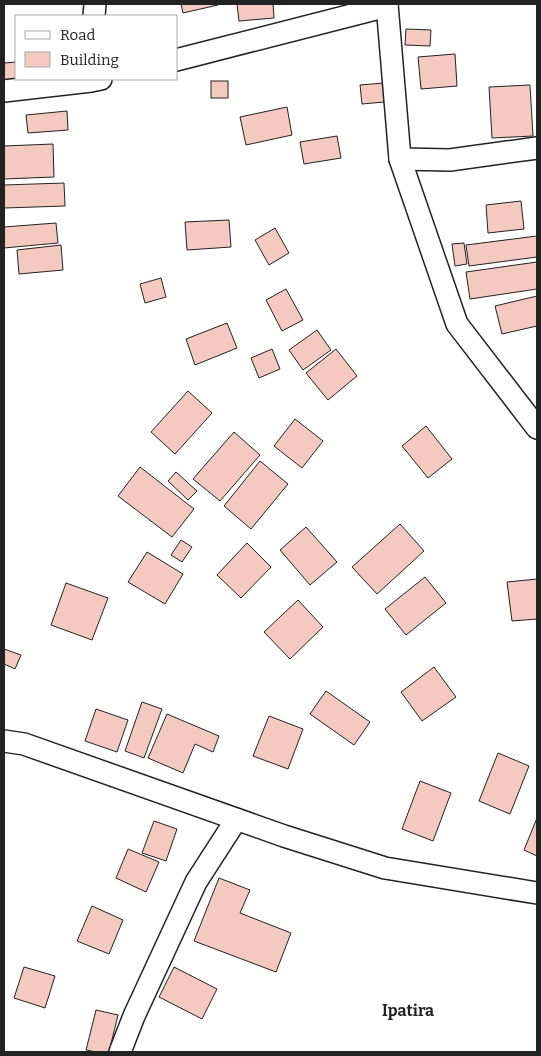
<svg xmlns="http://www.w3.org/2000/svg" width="541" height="1056" viewBox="0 0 541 1056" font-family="Bitter,serif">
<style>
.building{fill:#f3c9c0;stroke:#222}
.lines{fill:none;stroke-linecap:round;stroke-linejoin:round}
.minor-casing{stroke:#222;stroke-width:24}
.minor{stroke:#fff;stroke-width:21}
.labels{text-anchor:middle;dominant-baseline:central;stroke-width:4;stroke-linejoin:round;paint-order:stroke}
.quarter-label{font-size:16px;font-weight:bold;fill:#222;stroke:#fff}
</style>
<rect width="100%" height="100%" fill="#fff"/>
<!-- building -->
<g class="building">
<path d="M181,4h37v1l-35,8z"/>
<path d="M237,4h36l1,14 -35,3z"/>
<path d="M406,29l25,1 -1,16 -25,-1z"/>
<path d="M455,54l2,32 -36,3 -3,-32z"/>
<path d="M16,62v17h13l-25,2v-18z"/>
<rect x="211" y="81" width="17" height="17"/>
<path d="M383,83l1,19 -22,2 -2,-19z"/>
<path d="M530,85l3,51 -41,2 -3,-51z"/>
<path d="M287,107l5,28 -46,10 -6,-28z"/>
<path d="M67,111l1,19 -40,3 -2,-18z"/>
<path d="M337,136l4,22 -37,6 -4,-22z"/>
<path d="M53,144l1,33 -50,2v-33z"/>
<path d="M64,183l1,23 -61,2v-23z"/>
<path d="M521,201l3,28 -36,4 -2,-28z"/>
<path d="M229,220l2,27 -44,3 -2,-28z"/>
<path d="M56,223l2,20 -54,5v-21z"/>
<path d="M275,228l14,25 -20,12 -14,-25z"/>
<path d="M537,236v21l-68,9 -3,-21z"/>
<path d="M464,243l3,21 -12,2 -3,-22z"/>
<path d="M61,245l2,25 -44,4 -2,-24z"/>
<path d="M537,262v27l-67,10 -4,-27z"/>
<path d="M161,278l5,19 -21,6 -5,-19z"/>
<path d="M286,289l17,31 -21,11 -16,-31z"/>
<path d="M537,296v30l-35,8 -7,-28z"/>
<path d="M227,323l10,25 -42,17 -9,-26z"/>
<path d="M317,330l14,20 -28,20 -14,-20z"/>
<path d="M272,349l8,20 -21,9 -8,-20z"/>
<path d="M336,349l21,27 -29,24 -22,-27z"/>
<path d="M188,391l24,22 -37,41 -24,-22z"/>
<path d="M295,419l28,22 -21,27 -28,-22z"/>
<path d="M426,426l26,33 -24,19 -26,-32z"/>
<path d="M234,432l26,23 -40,46 -27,-22z"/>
<path d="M260,461l28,23 -37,45 -27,-23z"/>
<path d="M140,467l54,42 -22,28 -54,-41z"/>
<path d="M176,472l21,19 -9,9 -20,-19z"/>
<path d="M400,524l24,27 -47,43 -25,-27z"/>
<path d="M306,527l31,35 -27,23 -30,-35z"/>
<path d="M181,540l11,7 -10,15 -11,-7z"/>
<path d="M247,543l24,24 -30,31 -24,-23z"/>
<path d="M147,552l36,22 -18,30 -37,-22z"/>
<path d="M425,577l21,26 -40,32 -21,-26z"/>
<path d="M537,579v40l-25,2 -5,-39z"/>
<path d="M66,583l42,15 -16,42 -41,-15z"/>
<path d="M298,600l25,27 -33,32 -26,-27z"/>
<path d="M4,649l17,6 -6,14 -11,-5z"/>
<path d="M434,667l22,30 -34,24 -21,-29z"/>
<path d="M326,691l44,31 -16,23 -44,-31z"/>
<path d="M142,702l20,7 -18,49 -19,-7z"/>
<path d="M96,709l32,11 -11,32 -32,-11z"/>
<path d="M167,714l52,22 -6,16 -18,-8 -12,29 -35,-15z"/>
<path d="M269,716l34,13 -15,40 -35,-13z"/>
<path d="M498,753l31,13 -19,48 -31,-13z"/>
<path d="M420,781l31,12 -18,48 -31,-12z"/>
<path d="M537,818v38l-13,-6z"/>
<path d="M154,821l23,8 -11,32 -24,-8z"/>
<path d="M128,849l31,13 -13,30 -30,-14z"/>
<path d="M219,878l31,12 -10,23 51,20 -15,39 -82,-31z"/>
<path d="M92,906l31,14 -14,34 -32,-13z"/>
<path d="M24,967l31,9 -10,32 -31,-10z"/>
<path d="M174,967l43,22 -15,30 -43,-22z"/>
<path d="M96,1010l22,5 -9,37h-13l-10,-2z"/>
</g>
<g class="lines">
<defs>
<g id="minor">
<path d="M387,4l13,155 57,165 80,104"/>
<path d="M94,16l1,-12"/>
<path d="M176,60l211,-54"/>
<path d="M4,91l87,-10 10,-2"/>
<path d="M400,159l50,1 87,-12"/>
<path d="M4,741l20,3 260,92 101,32 152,25"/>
<path d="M120,1052l14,-36 62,-134 40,-62"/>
</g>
</defs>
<!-- minor casing -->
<use href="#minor" class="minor-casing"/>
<!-- minor -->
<use href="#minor" class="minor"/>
</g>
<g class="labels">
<!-- quarter labels -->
<g class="quarter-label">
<text x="408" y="1010">Ipatira</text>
</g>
</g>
<!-- border -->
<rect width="541" height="1056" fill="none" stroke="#222222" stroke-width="10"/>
<!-- legend -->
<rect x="15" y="15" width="162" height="65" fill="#ffffff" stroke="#a7a7a7"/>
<rect x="25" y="31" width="25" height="8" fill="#ffffff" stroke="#a7a7a7"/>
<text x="60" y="40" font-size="15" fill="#222222">Road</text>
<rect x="25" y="52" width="25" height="15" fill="#f3c9c0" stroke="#a7a7a7"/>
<text x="60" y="65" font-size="15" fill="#222222">Building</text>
</svg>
